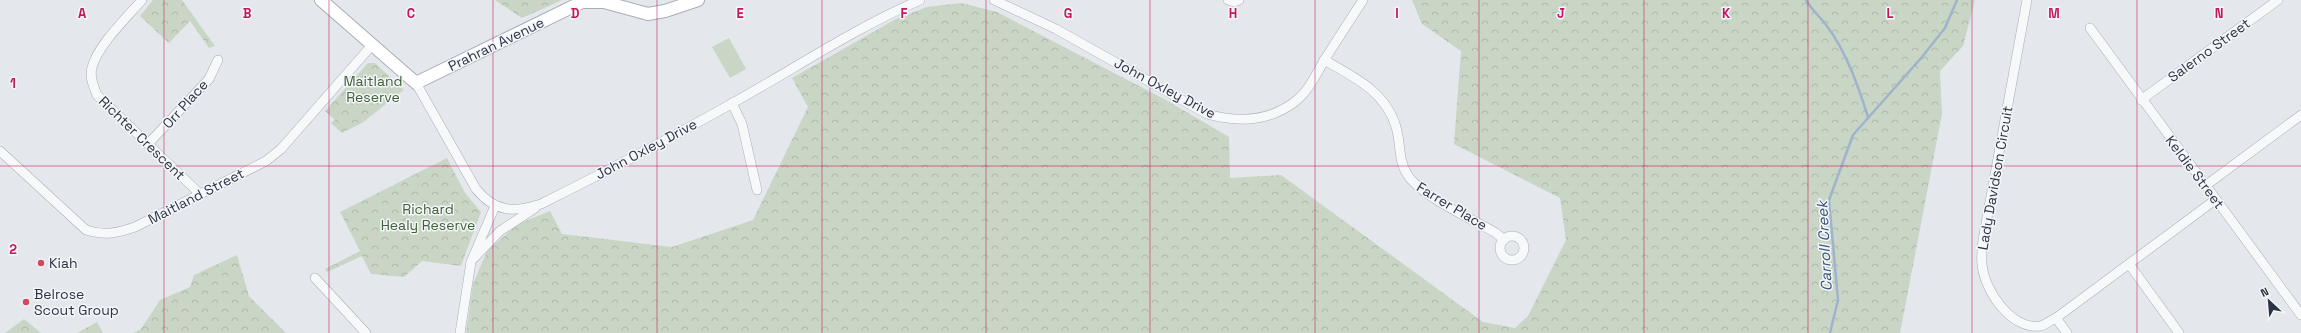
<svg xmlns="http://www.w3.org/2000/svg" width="2301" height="333" viewBox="0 0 2301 333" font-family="'Space Grotesk',sans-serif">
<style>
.green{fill:#c9d6c5}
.forest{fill:url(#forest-crowns)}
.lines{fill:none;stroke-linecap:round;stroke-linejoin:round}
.stream{stroke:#9fb4cc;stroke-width:2.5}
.street-casing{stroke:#a9aeb7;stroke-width:10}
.secondary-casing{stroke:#a9aeb7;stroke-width:14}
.street{stroke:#f7f8fa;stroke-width:9}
.secondary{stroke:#fff;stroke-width:12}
.grid{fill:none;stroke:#c2185b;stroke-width:1;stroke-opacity:0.55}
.poi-dot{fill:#d1495b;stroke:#f4f6f9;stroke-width:1.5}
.labels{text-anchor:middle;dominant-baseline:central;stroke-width:3;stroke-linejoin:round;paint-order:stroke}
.street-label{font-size:14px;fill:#2b3445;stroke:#f4f6f9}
.park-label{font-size:14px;fill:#3f6138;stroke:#f4f6f9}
.poi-label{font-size:14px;fill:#2b3445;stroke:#f4f6f9;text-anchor:start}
.water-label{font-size:15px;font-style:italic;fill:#34527a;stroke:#f4f6f9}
.grid-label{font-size:13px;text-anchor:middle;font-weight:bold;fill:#c2185b;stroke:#f4f6f9;stroke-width:3;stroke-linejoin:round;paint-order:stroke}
</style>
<defs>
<pattern id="forest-crowns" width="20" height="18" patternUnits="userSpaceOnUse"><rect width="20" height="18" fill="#c9d6c5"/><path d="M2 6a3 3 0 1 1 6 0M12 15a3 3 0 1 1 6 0" fill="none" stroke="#adb8ab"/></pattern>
</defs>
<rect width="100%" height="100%" fill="#e4e7ec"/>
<!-- green -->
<path class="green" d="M729,38l17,31 -16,9 -18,-31z"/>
<!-- forest -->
<g class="forest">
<path d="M153,0h29l33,46 -6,2 -19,-27 -21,22 -29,-27z"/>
<path d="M495,0h67l-40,18z"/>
<path d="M1412,0h563l-12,46 -23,25 2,43 -42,219h-1434l7,-49 14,-33 31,-27 32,-13 12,23 110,13 81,-27 55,-113 -16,-29 104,-59 31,-12 34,-4 36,9 169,88 63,37 1,41 51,-3 202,147 32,6 13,-12 38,-76 -6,-42 -106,-54 7,-93 -39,-27z"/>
<path d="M368,63h7l29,27 -42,33 -20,10 -11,-10 4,-3 -10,-9z"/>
<path d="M447,158l18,35 16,19 -20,54 -39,-5 -18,16 -33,-3 -9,-18 -35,16 -2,-3 35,-18 -20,-39z"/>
<path d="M237,255l12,41 37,37h-153l8,-4 19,-29 30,-13 4,-12z"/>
<path d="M24,319l17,14h-36z"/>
<path d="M97,322l6,11h-26z"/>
</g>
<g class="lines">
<!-- stream -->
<g class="stream">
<path d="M1806,0c6,10 14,17 21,26 20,27 31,60 41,91"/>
<path d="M1830,333l8,-33 -9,-100 24,-65 69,-78 23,-29 12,-28"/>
</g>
<defs>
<g id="street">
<path d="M142,0c-14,16 -46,47 -50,68 -3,9 2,19 5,27l103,99"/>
<path d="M994,0l62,29 151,85c32,9 63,8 90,-14 12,-10 20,-27 28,-41 12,-19 25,-39 38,-59"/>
<path d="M1228,0l6,2 5,-2"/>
<path d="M2027,0l-44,240c-1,8 -2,16 -1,24 2,26 29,66 58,62 5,-1 11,-6 16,-8l159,-118"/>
<path d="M2090,28l211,287"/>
<path d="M1324,60c30,17 62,32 72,67 5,16 2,33 11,47 12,21 67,46 89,59l8,7"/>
<path d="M416,83l60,106c19,23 37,24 65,15 64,-32 128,-65 190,-100 63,-35 122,-75 189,-104"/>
<path d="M2141,100l137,-100"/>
<path d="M732,103l10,21 15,66"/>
<path d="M148,144l61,-65 9,-19"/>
<path d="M0,151l86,79c19,6 31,3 49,-3l131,-66 15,-12 91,-104"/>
<path d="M2205,186l96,-71"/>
<circle cx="1512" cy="248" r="12"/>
<path d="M474,258l26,-27 35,-23"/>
<path d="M2129,264l50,69"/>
<path d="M315,278l51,55"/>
<path d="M2056,318l11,15"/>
<path d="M460,333l11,-71 24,-56"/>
</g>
<path id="secondary" d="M321,0l95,83 166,-81h22l44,12 17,-3 33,-11"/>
</defs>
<!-- street casing -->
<use href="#street" class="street-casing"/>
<!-- secondary casing -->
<use href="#secondary" class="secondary-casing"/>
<!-- street -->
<use href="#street" class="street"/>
<!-- secondary -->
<use href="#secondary" class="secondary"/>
</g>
<!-- grid -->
<path class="grid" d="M164,0v333M329,0v333M493,0v333M657,0v333M822,0v333M986,0v333M1150,0v333M1315,0v333M1479,0v333M1644,0v333M1808,0v333M1972,0v333M2137,0v333M0,166h2301"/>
<!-- markers -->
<g class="poi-dot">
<circle cx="41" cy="263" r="4"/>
<circle cx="26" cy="302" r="4"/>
</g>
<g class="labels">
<!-- street labels -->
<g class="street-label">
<text transform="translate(496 44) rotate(-26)">Prahran Avenue</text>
<text transform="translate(2209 50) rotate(-36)">Salerno Street</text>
<text transform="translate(1165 88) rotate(28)">John Oxley Drive</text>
<text transform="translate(185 104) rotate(-48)">Orr Place</text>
<text transform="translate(142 138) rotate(44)">Richter Crescent</text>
<text transform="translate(646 149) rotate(-28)">John Oxley Drive</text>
<text transform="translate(2195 172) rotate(53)">Keldie Street</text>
<text transform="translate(1995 178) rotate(-80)">Lady Davidson Circuit</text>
<text transform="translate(196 196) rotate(-27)">Maitland Street</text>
<text transform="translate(1452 206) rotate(31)">Farrer Place</text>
</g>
<!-- park labels -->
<g class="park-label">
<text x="373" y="81">Maitland<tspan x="373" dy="16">Reserve</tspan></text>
<text x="428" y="209">Richard<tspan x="428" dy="16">Healy Reserve</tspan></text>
</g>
<!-- poi labels -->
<g class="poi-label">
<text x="49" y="263">Kiah</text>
<text x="34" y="294">Belrose<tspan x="34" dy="16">Scout Group</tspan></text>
</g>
<!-- water labels -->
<g class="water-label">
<text transform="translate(1824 246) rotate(-93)">Carroll Creek</text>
</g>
</g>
<g class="grid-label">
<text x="82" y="18">A</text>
<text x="247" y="18">B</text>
<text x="411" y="18">C</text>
<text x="575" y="18">D</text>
<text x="740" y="18">E</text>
<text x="904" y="18">F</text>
<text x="1068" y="18">G</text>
<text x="1233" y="18">H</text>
<text x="1397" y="18">I</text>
<text x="1561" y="18">J</text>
<text x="1726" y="18">K</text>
<text x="1890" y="18">L</text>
<text x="2054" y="18">M</text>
<text x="2219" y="18">N</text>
<text x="13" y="88">1</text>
<text x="13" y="254">2</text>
</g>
<!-- north arrow -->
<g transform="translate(2269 301) rotate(334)" stroke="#f4f6f9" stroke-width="3" paint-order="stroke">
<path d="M0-3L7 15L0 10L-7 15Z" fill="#2b3445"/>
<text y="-6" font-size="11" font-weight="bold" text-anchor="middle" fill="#2b3445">N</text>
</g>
</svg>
